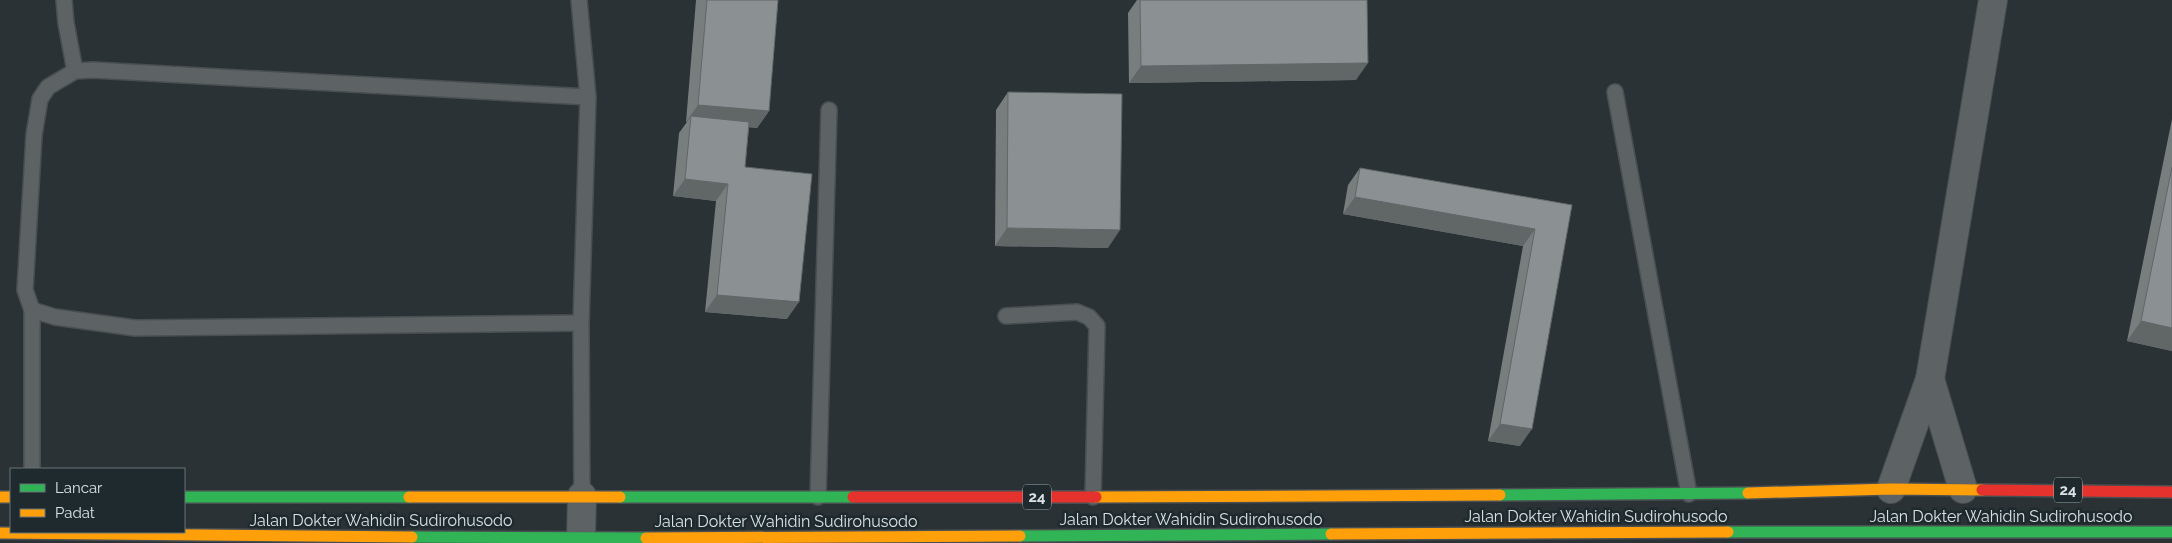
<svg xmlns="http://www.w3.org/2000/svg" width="2172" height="543" viewBox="0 0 2172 543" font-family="Raleway,sans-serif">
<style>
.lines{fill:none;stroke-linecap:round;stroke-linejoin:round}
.lane-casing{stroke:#484e51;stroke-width:18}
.street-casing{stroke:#484e51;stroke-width:30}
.fast-casing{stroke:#484e51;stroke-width:14}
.slow-casing{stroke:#484e51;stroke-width:14}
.jam-casing{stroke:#484e51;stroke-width:14}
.lane{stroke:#5d6264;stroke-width:15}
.street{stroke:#5d6264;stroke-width:28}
.fast{stroke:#30b455;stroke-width:11}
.slow{stroke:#ff9f0a;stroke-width:11}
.jam{stroke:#e5322d;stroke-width:11}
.wall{fill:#787d7e}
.shaded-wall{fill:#616667}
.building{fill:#8b9193;stroke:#616667}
.labels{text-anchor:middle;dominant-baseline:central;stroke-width:5;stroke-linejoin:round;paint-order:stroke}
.shield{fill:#1e2a2e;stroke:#a1aaad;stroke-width:1}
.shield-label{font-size:15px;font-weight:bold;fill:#d9e1e4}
.street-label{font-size:16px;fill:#d9e1e4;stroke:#1e2a2e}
</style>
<rect width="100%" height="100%" fill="#2b3235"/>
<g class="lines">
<defs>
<g id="lane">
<path d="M64,0l2,23 9,48"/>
<path d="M579,0l9,97 -7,226 1,173"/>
<path d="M1615,92l74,402"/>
<path d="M32,310v159"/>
<path d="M1006,316l71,-4 12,5 8,9 -4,171"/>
<path d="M581,323l-446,5 -80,-11 -23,-7 -7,-20 9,-155 6,-36 8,-12 27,-16 18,-1 495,27"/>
<path d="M818,497l11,-387"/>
</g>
<g id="street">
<path d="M1930,379l33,110"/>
<path d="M1891,489l39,-110 63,-379"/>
<path d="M581,538l1,-42"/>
</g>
<g id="fast">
<path d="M1500,495l248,-2"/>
<path d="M184,497h225"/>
<path d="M620,497h233"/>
<path d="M1728,532h444"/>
<path d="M1020,536l311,-2"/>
<path d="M412,537l234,1"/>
</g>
<g id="slow">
<path d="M1748,493l143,-4 91,1"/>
<path d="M0,497h11"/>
<path d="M409,497h211"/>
<path d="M1096,497l404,-2"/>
<path d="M0,533l412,4"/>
<path d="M1331,534l397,-2"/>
<path d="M646,538l374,-2"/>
</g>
<g id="jam">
<path d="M1982,490l190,2"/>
<path d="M853,497h243"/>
</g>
</defs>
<!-- lane casing -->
<use href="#lane" class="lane-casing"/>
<!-- street casing -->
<use href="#street" class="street-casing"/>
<!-- fast casing -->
<use href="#fast" class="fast-casing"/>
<!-- slow casing -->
<use href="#slow" class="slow-casing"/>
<!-- jam casing -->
<use href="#jam" class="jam-casing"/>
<!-- lane -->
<use href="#lane" class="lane"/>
<!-- street -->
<use href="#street" class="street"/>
<!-- fast -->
<use href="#fast" class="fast"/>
<!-- slow -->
<use href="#slow" class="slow"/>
<!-- jam -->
<use href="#jam" class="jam"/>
</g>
<!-- wall -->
<g class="wall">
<path d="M696,0h82l-9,111 -12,17 -8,-1 -4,40 42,152 -82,-7 11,-111 -43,-5 6,-63 8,-11h-1z"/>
<path d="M1137,0h230l-11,80 -227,3 -1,-70z"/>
<path d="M1008,92l100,156 -113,-2 1,-136z"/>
<path d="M2172,119v232l-45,-10z"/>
<path d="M1360,168l212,37 -52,241 -32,-5 35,-195 -180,-32 5,-29z"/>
</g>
<!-- shaded-wall -->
<g class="shaded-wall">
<path d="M1368,63l-12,17 -227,3 12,-17z"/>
<path d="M698,105l71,6 -12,17 -67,-5 1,-7 -4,6h-1z"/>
<path d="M685,179l43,5 -12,17 -43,-5z"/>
<path d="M1355,197l180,32 -12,17 -180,-32z"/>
<path d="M1007,228l113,2 -12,18 -113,-2z"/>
<path d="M717,295l82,7 -12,17 -82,-7z"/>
<path d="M2141,321l31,7v23l-45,-10z"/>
<path d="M1500,424l32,5 -12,17 -32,-5z"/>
</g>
<!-- building -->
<g class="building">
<path d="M707,0h71l-9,111 -71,-6z"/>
<path d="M1140,0h227l1,63 -227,3z"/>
<path d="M1008,92l114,2 -2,136 -113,-2z"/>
<path d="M691,116l58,6 -4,45 67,7 -13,128 -82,-7 11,-111 -43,-5z"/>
<path d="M2172,167v161l-31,-7z"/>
<path d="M1360,168l212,37 -40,224 -32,-5 35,-195 -180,-32z"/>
</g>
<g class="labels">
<!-- shield labels -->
<g class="shield">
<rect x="2054" y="477.5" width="28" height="25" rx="4"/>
<rect x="1023" y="484.5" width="28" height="25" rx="4"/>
</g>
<g class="shield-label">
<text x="2068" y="490">24</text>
<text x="1037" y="497">24</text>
</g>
<!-- street labels -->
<g class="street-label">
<text x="1596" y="516">Jalan Dokter Wahidin Sudirohusodo</text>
<text x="2001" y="516">Jalan Dokter Wahidin Sudirohusodo</text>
<text x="1191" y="519">Jalan Dokter Wahidin Sudirohusodo</text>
<text x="381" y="520">Jalan Dokter Wahidin Sudirohusodo</text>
<text x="786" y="521">Jalan Dokter Wahidin Sudirohusodo</text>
</g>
</g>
<!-- legend -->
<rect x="10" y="468" width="175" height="65" fill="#1e2a2e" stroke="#697377"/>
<rect x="20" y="484" width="25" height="8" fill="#30b455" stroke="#697377"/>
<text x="55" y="493" font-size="15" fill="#d9e1e4">Lancar</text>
<rect x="20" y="509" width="25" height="8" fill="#ff9f0a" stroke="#697377"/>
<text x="55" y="518" font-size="15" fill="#d9e1e4">Padat</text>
</svg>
